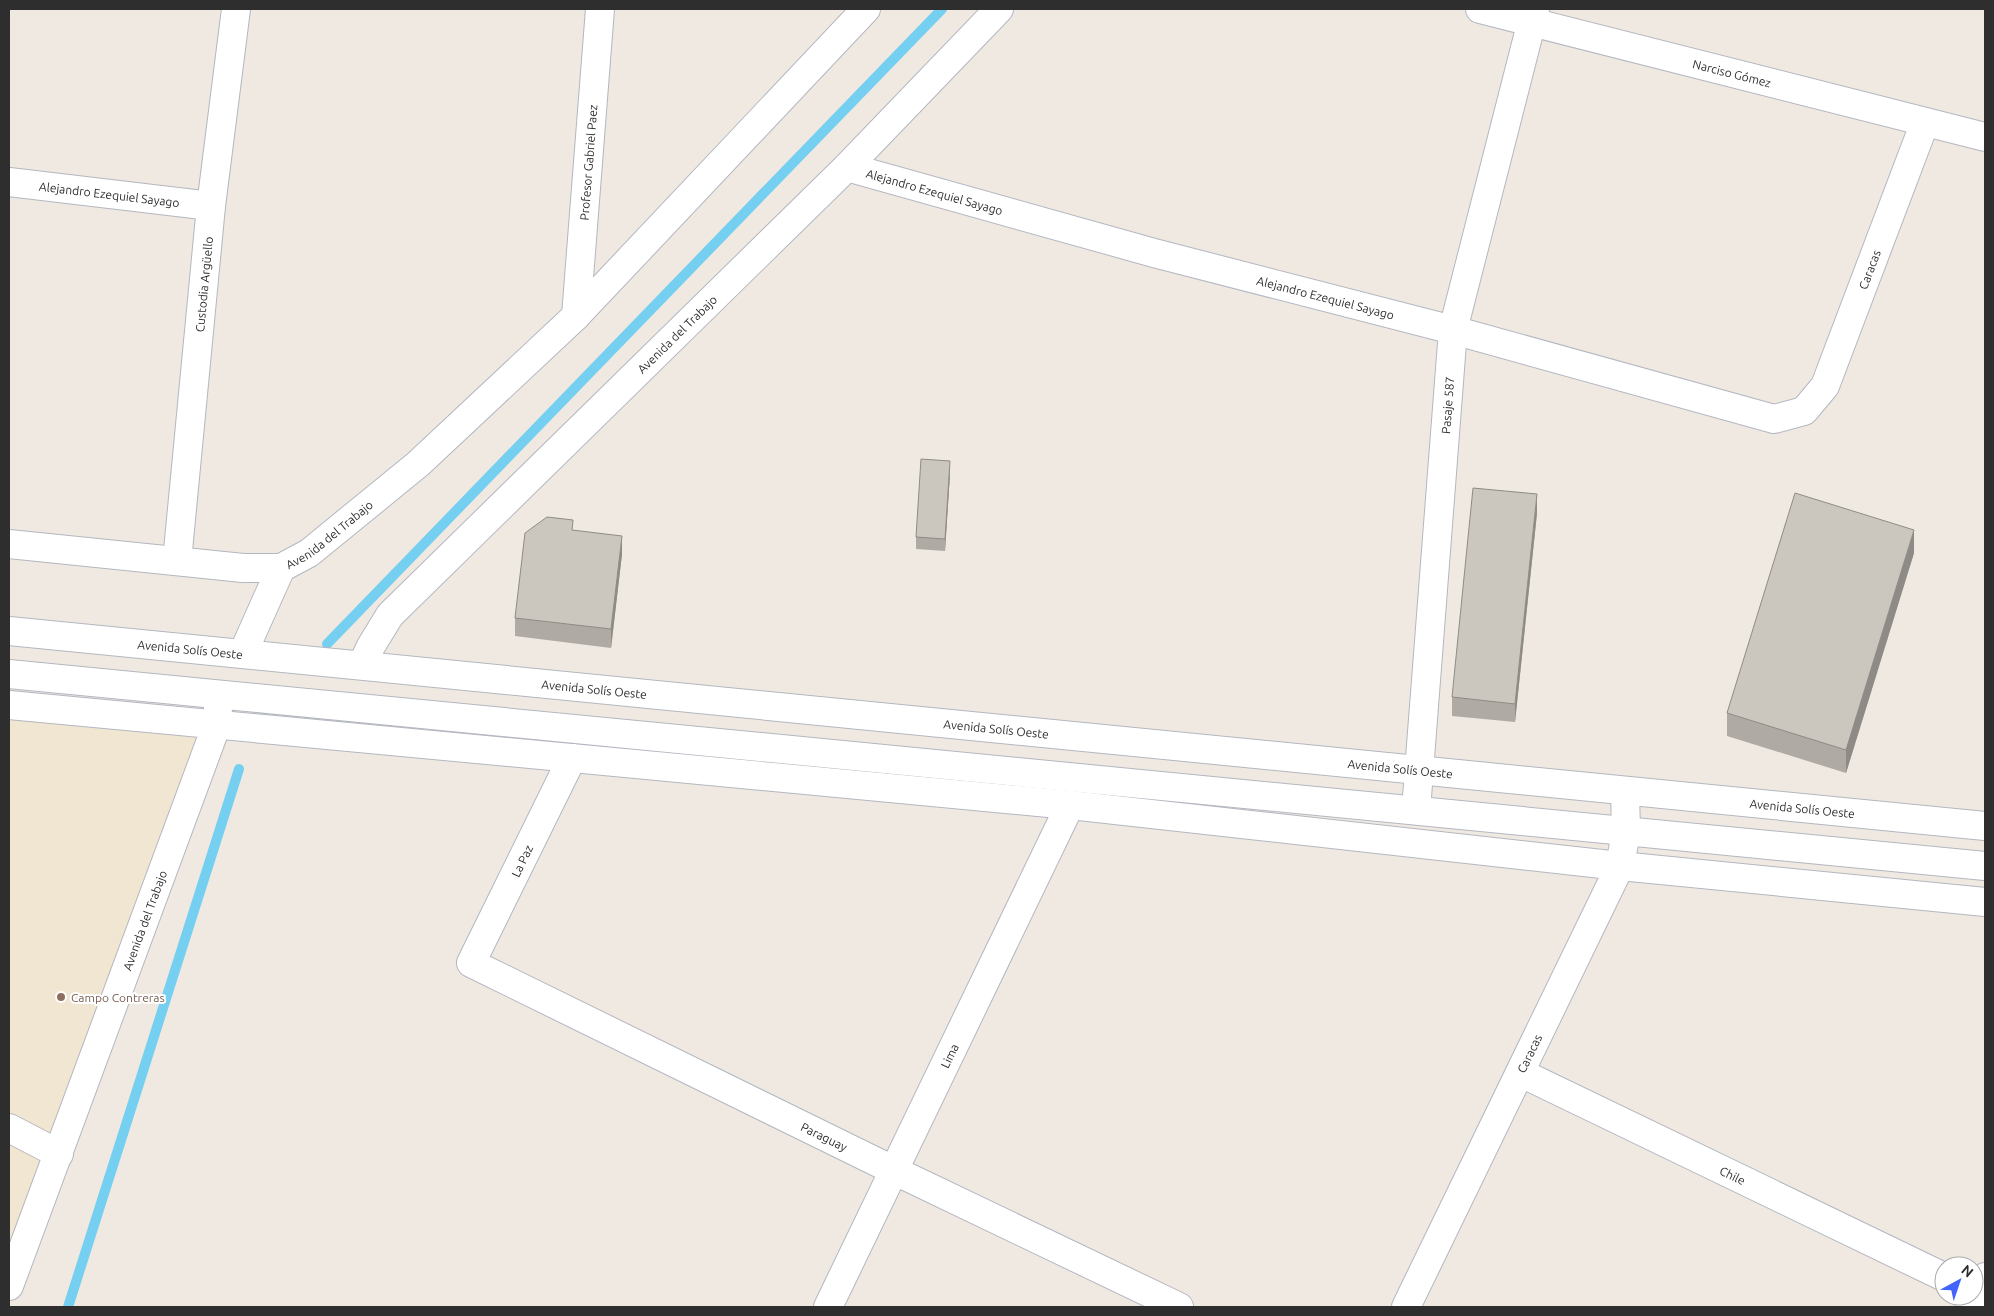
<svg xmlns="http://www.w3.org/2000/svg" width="1994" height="1316" viewBox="0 0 1994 1316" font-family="Ubuntu,sans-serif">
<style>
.education{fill:#f0e6d1}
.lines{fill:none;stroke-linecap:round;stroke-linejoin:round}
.stream{stroke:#75cff0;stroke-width:10}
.street-casing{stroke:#b4b7c1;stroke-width:30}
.secondary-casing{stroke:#b4b7c1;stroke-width:30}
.street{stroke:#fff;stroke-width:28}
.secondary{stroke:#fff;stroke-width:28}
.wall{fill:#afaba4}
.shaded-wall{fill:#8e8b86}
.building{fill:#cbc7bf;stroke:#8e8b86}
.education-dot{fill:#8d6e63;stroke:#fff;stroke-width:2}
.labels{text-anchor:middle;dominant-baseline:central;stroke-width:4;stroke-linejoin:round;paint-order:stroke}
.street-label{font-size:12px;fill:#2e2e2e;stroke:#fff}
.education-label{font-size:12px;fill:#785e54;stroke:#fff;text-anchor:start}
</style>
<rect width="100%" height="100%" fill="#efe9e1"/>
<!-- education -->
<path class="education" d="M9,704l208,20 -208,547z"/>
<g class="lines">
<!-- stream -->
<g class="stream">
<path d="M327,644l615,-635"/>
<path d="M68,1307l171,-538"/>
</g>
<defs>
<g id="street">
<path id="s1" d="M1480,9l505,128"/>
<path id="s2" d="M847,167l307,86 299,77 321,89 30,-8 21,-25 100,-264"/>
<path id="s3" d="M9,182l202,24"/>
<path id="s4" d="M576,316l24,-307"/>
<path d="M9,544l234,24h38"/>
<path id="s5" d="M177,561l34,-355 25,-197"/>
<path id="s6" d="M243,653l38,-85 28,-15 109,-89 158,-148 290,-307"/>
<path id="s7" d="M362,665l9,-19 19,-31 457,-448 152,-158"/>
<path d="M9,705l1061,100 550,61 365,36"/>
<path id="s8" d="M572,758l-101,205 422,207 286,137"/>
<path id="s9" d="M1416,810l37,-480 82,-321"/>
<path id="s10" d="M1521,1073l423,204"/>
<path d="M9,1128l50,26"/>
<path id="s11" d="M9,1286l208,-562 1,-17"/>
<path id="s12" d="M828,1307l242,-502"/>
<path id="s13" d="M1406,1307l214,-441 6,-34 -1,-41"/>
<path d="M1970,1307l15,-30"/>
</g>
<g id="secondary">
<path id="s14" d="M9,631l1976,195"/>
<path d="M9,674l1976,192"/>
</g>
</defs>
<!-- street casing -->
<use href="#street" class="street-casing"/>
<!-- secondary casing -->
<use href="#secondary" class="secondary-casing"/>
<!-- street -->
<use href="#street" class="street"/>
<!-- secondary -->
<use href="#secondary" class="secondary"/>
</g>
<!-- wall -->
<g class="wall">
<path d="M950,474l-5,77 -29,-2v-12z"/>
<path d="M1537,513l-22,209 -63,-6v-19z"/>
<path d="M573,530l49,24 -11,94 -96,-12v-18z"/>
<path d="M1914,553l-68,220 -119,-37v-23z"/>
</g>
<!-- shaded-wall -->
<g class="shaded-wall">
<path d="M950,461v13l-5,77v-12z"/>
<path d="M1537,494v19l-22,209v-18z"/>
<path d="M1914,530v23l-68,220v-23z"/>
<path d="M622,536v18l-11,94v-19z"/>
</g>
<!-- building -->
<g class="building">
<path d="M921,459l29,2 -5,78 -29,-2z"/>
<path d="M1473,488l64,6 -22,210 -63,-7z"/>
<path d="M1795,493l119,37 -68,220 -119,-37z"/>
<path d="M547,517l26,3 -1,10 50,6 -11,93 -96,-11 10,-85z"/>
</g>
<!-- markers -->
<circle class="education-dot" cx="61" cy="997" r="5"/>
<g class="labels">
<!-- street labels -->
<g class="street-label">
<text stroke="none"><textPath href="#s1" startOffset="260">Narciso Gómez</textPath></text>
<text stroke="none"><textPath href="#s4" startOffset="154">Profesor Gabriel Paez</textPath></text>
<text stroke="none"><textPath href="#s2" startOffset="91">Alejandro Ezequiel Sayago</textPath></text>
<text stroke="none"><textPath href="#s3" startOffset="101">Alejandro Ezequiel Sayago</textPath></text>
<text stroke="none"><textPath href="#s2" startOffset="1149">Caracas</textPath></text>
<text stroke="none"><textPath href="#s5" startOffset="278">Custodia Argüello</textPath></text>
<text stroke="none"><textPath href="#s2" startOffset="496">Alejandro Ezequiel Sayago</textPath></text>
<text stroke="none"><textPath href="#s7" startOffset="459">Avenida del Trabajo</textPath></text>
<text stroke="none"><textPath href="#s9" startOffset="406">Pasaje 587</textPath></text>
<text stroke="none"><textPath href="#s6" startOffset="152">Avenida del Trabajo</textPath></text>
<text stroke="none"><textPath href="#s14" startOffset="182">Avenida Solís Oeste</textPath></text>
<text stroke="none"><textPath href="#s14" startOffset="588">Avenida Solís Oeste</textPath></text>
<text stroke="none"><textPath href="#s14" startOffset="992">Avenida Solís Oeste</textPath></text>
<text stroke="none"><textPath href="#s14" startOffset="1398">Avenida Solís Oeste</textPath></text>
<text stroke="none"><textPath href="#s14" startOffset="1802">Avenida Solís Oeste</textPath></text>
<text transform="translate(522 861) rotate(-64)">La Paz</text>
<text stroke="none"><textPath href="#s11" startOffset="390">Avenida del Trabajo</textPath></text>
<text stroke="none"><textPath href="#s13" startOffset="282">Caracas</textPath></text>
<text stroke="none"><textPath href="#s12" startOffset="279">Lima</textPath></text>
<text stroke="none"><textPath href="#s8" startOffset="622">Paraguay</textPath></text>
<text stroke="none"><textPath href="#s10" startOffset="235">Chile</textPath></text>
</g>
<!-- education labels -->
<g class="education-label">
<text x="71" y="997">Campo Contreras</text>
</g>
</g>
<!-- border -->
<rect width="1994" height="1316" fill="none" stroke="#2e2e2e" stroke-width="20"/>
<!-- north arrow -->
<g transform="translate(1959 1281) rotate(40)"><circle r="24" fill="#ffffff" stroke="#ababab"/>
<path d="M0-4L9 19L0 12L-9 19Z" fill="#4264fb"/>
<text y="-8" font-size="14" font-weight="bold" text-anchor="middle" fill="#2e2e2e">N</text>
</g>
</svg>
